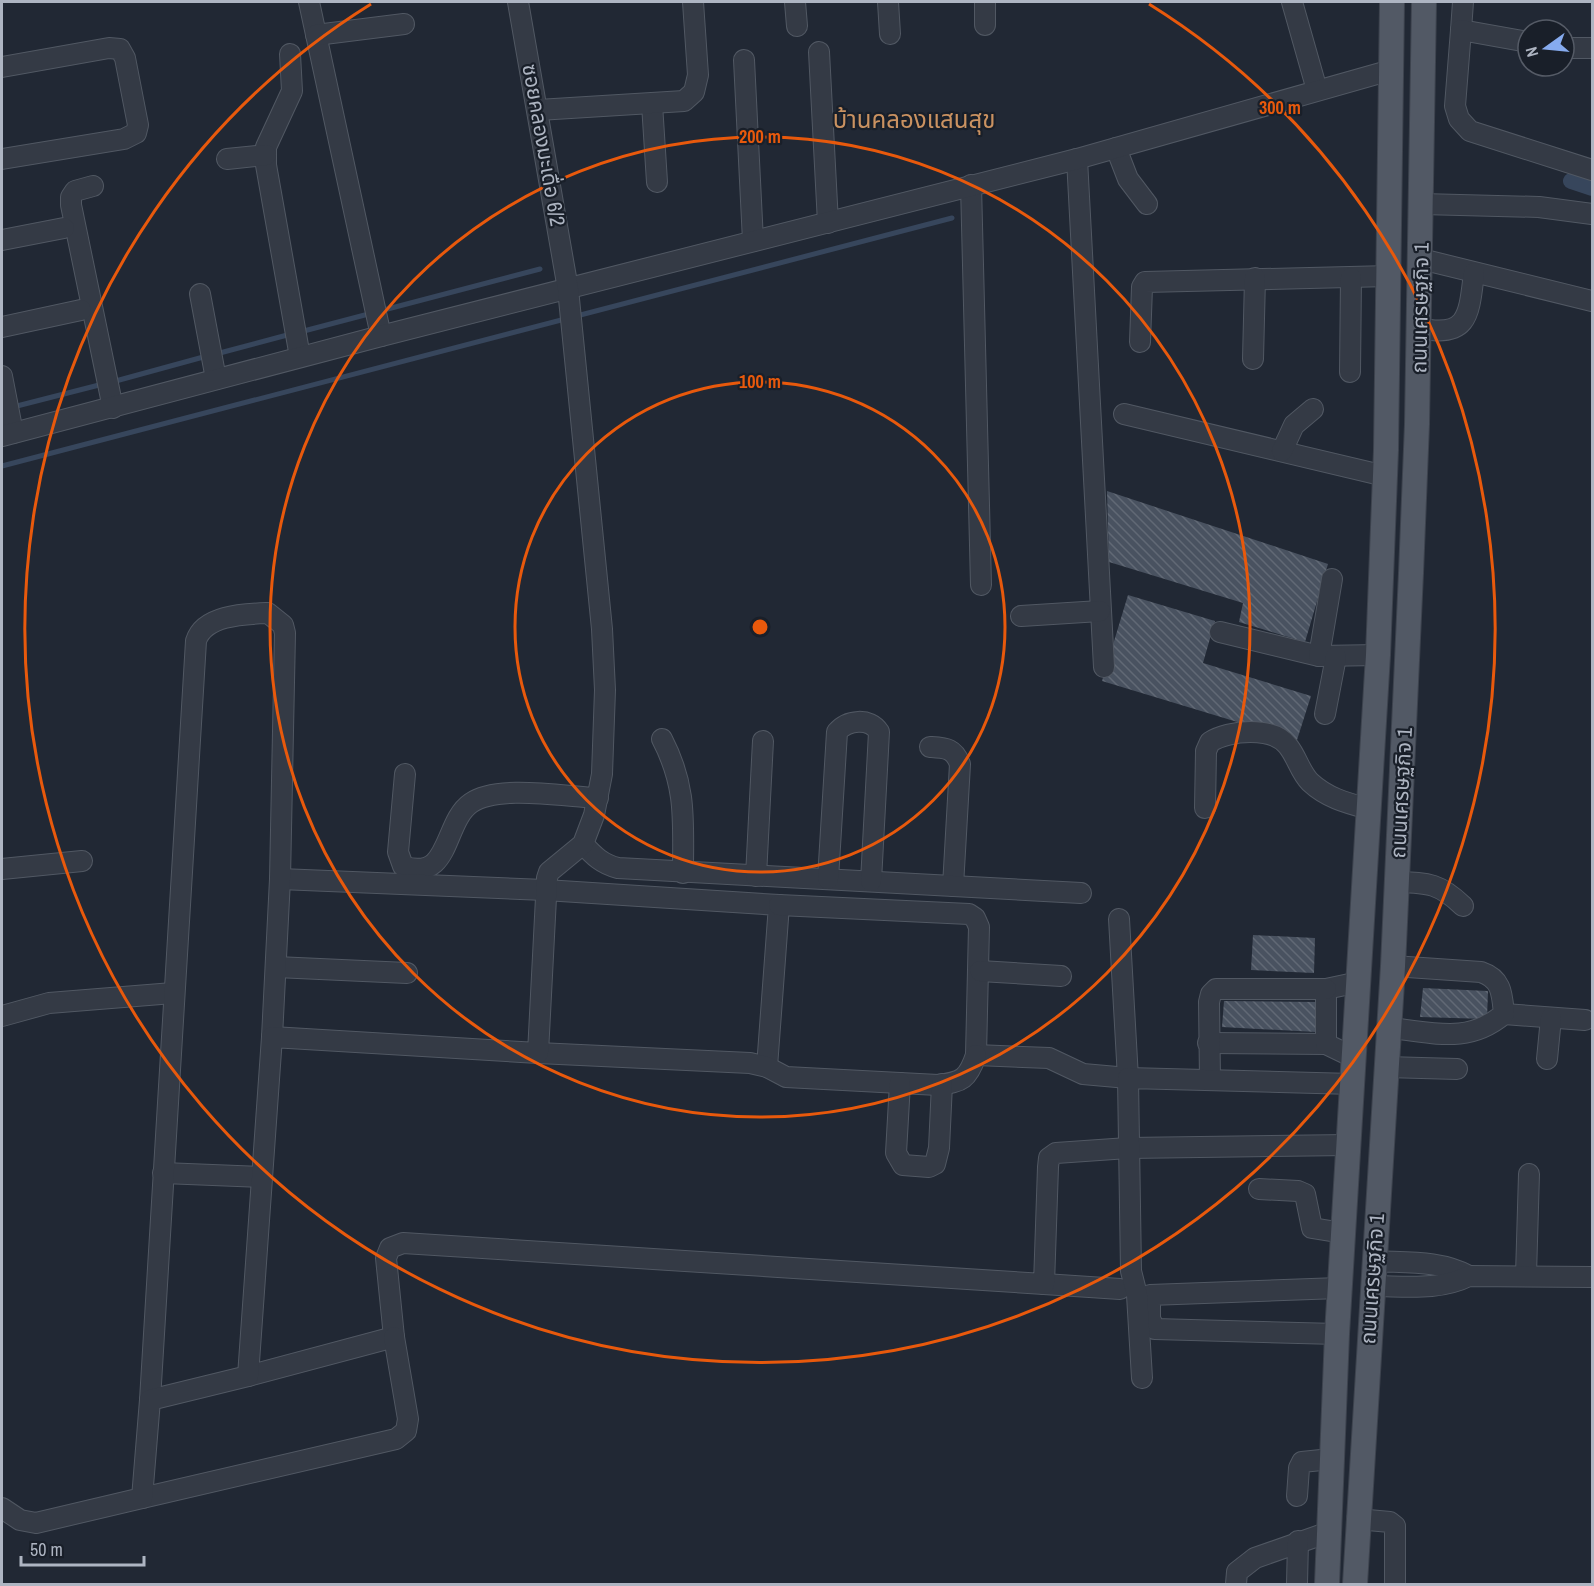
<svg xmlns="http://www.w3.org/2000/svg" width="1594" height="1586" viewBox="0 0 1594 1586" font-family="'Archivo Narrow','Noto Sans Thai',sans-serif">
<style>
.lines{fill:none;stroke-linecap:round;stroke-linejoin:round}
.stream{stroke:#37465c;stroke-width:5}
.canal{stroke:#37465c;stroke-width:16}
.building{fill:url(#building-back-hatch)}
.minor-casing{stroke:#515863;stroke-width:22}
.major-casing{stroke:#3d434e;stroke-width:26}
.minor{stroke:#343a45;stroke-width:20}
.major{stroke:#525965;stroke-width:24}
.ring{fill:none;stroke:#e8590c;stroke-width:3}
.labels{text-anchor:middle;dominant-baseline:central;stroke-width:4.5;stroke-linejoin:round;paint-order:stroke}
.street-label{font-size:21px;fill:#aeb5c2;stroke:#191f29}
.quarter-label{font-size:24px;fill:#ca9261;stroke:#191f29}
.centre{fill:#e8590c;stroke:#191f29;stroke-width:3}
.ring-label{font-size:18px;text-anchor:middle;font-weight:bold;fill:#e8590c;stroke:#191f29;stroke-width:4.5;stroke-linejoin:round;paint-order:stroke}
</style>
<defs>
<pattern id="building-back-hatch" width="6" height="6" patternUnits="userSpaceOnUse" patternTransform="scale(1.5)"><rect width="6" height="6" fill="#495260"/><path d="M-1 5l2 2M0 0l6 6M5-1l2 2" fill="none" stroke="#616975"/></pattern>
</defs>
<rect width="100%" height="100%" fill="#212834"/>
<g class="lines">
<!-- stream -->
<g class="stream">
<path d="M300,332l240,-63"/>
<path d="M216,354l75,-20"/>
<path d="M112,382l95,-26"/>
<path d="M13,407l90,-23"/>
<path d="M2,466l950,-248"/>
</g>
<!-- canal -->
<path class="canal" d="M1571,181l21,7"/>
</g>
<!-- building -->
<g class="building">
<path d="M1107,491l221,73 -23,78 -66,-20 4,-19 -134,-41z"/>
<path d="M1128,595l87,26 -12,42 108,33 -14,44 -195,-59z"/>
<path d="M1253,935l62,3 -1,35 -63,-3z"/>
<path d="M1423,988l65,3 -1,28 -67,-2z"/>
<path d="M1224,1001l93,1 -1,30 -94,-5z"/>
</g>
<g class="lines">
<defs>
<g id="minor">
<path d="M309,2l72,334"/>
<path d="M795,2l2,24"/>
<path d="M888,2l2,32"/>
<path d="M985,2v23"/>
<path d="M1292,2l25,88"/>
<path d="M1461,30l2,-28"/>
<path d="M316,35l88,-11"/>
<path d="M1528,42l-67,-12 -6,76 4,13 11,12 122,39"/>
<path d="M1564,48h28"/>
<path d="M819,52l9,171"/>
<path d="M290,54l2,37 -26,56v18l34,192"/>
<path d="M744,60l9,181"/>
<path d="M2,67l107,-19 11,1 5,9 13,67 -2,8 -12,6 -122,20"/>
<path d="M652,104l5,78"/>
<path d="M538,110l146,-9 10,-9 4,-17 -5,-73"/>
<path d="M1116,148l12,31 19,25"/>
<path d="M227,159l39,-4"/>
<path d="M1077,159l27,508"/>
<path d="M971,185l10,400"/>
<path d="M93,186l-18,5 -4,6v8l42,203"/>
<path d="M1422,204l117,3 53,7"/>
<path d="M2,240l62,-12"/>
<path d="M1421,259l171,42"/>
<path d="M200,294l16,85"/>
<path d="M2,327l79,-17"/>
<path d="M1419,328c50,11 50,-14 55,-55"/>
<path d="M1140,342l2,-55 3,-5 244,-6"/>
<path d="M1253,359l2,-81"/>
<path d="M1350,372l1,-94"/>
<path d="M2,376l11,57"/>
<path d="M1124,414l261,62"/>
<path d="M2,436l379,-100 696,-177 314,-89"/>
<path d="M1282,451l12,-26 19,-16"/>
<path d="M1021,616l79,-5"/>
<path d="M1220,632l99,24 59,-1"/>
<path d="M1319,656l13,-77"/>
<path d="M1325,714l11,-57"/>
<path d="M662,739c25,48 21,82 21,134"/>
<path d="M930,747c16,1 24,1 30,17l-7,122"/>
<path d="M405,774l-7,78 5,14c48,17 40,-44 68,-63 27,-19 95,-6 127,-5"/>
<path d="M1205,808l1,-57 4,-9c19,-12 63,-16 78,4 9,11 12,26 22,36 17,16 37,21 59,27"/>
<path d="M583,844c11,12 19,20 35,24l463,25"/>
<path d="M2,869l80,-8"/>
<path d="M756,876l7,-135"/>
<path d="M280,879l265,11 234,15 -12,162"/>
<path d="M828,879l9,-147c10,-12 33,-15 42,0l-8,149"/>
<path d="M1397,882c32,1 42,1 66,24"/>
<path d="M779,905l190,9 6,4 4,9 -3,128 73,3 34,16 45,4 -9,-159"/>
<path d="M276,967l131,6"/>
<path d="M980,971l81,5"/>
<path d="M1504,1014l81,6"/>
<path d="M2,1016l47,-13 124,-10"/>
<path d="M1389,1028c44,4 78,17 115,-14 -2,-20 -2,-35 -23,-42l-88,-6"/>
<path d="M1208,1043l118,1"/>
<path d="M538,1053l212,10 17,4 19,10 152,8c24,-3 30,-6 38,-30"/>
<path d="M1355,1058l-29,-14v-55l33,-7"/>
<path d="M1547,1059l4,-41"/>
<path d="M1386,1067l71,2"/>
<path d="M1210,1079l-1,-77 2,-8 5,-5h110"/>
<path d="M900,1083l-4,70 7,12 26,2 6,-3 4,-16 3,-64"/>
<path d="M163,1173l99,4"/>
<path d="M1259,1189l39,2 7,3 7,34 31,5"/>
<path d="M1373,1261c33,2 67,-1 96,15"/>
<path d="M1526,1275l3,-101"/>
<path d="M1044,1284l76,5"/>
<path d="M1372,1286c33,0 67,5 97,-10l123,1"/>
<path d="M1337,1334l-182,-5 -5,-10v-24l189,-7"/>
<path d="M248,1376l146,-39 -8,-79 4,-10 13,-5 641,41 4,-117 1,-9 7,-5 72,-5 221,-3"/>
<path d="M1142,1378l-5,-83 -6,-24 -3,-193 225,6"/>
<path d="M150,1400l46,-759c8,-26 48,-27 72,-28l15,12 2,8 -5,246 -8,158"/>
<path d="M1297,1496l2,-28 3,-6 29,-3"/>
<path d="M142,1498l254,-59 10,-8 2,-12 -14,-82"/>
<path d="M2,1508l18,12 16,3 106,-25 8,-98 98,-24 24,-339 266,16 9,-175 2,-6 34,-28 11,-29 8,-41 3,-84 -3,-61 -34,-340 -50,-287"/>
<path d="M1357,1519l33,3 5,4v58"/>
<path d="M1236,1584l1,-12 18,-14 74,-26"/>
<path d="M1297,1584l1,-43"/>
</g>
<g id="major">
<path d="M1327,1584l10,-250 41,-679 8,-205 6,-448"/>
<path d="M1355,1584l38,-618 18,-393 6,-149 7,-422"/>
</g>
</defs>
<!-- minor casing -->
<use href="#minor" class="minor-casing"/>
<!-- major casing -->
<use href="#major" class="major-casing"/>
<!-- minor -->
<use href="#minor" class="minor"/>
<!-- major -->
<use href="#major" class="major"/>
</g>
<!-- distance rings -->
<g class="ring">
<circle cx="760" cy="627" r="245"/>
<circle cx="760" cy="627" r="490"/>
<path d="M1149 4A735 735 0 1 1 371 4"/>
</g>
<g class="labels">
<!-- street labels -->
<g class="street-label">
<text transform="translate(544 145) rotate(80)">ซอยคลองมะเดื่อ 6/2</text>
<text transform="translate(1420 308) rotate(-89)">ถนนเศรษฐกิจ 1</text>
<text transform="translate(1401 793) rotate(-87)">ถนนเศรษฐกิจ 1</text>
<text transform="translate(1372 1279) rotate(-86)">ถนนเศรษฐกิจ 1</text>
</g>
<!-- quarter labels -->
<g class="quarter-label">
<text x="914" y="119">บ้านคลองแสนสุข</text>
</g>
</g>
<circle cx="760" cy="627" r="9" class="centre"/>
<g class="ring-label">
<text x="1280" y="114">300 m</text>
<text x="760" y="143">200 m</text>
<text x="760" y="388">100 m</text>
</g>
<!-- border -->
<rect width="1594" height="1586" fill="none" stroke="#aeb5c2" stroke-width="6"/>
<!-- north arrow -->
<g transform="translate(1546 48) rotate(255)"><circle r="28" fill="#191f29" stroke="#555b66" stroke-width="1.5"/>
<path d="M0-4.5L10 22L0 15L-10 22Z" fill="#86abef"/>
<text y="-9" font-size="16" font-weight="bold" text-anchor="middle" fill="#aeb5c2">N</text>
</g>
<!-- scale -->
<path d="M21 1556v9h123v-9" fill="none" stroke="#aeb5c2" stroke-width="3"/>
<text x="30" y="1556" font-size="18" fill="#aeb5c2" stroke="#191f29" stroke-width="4.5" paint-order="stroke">50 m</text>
</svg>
